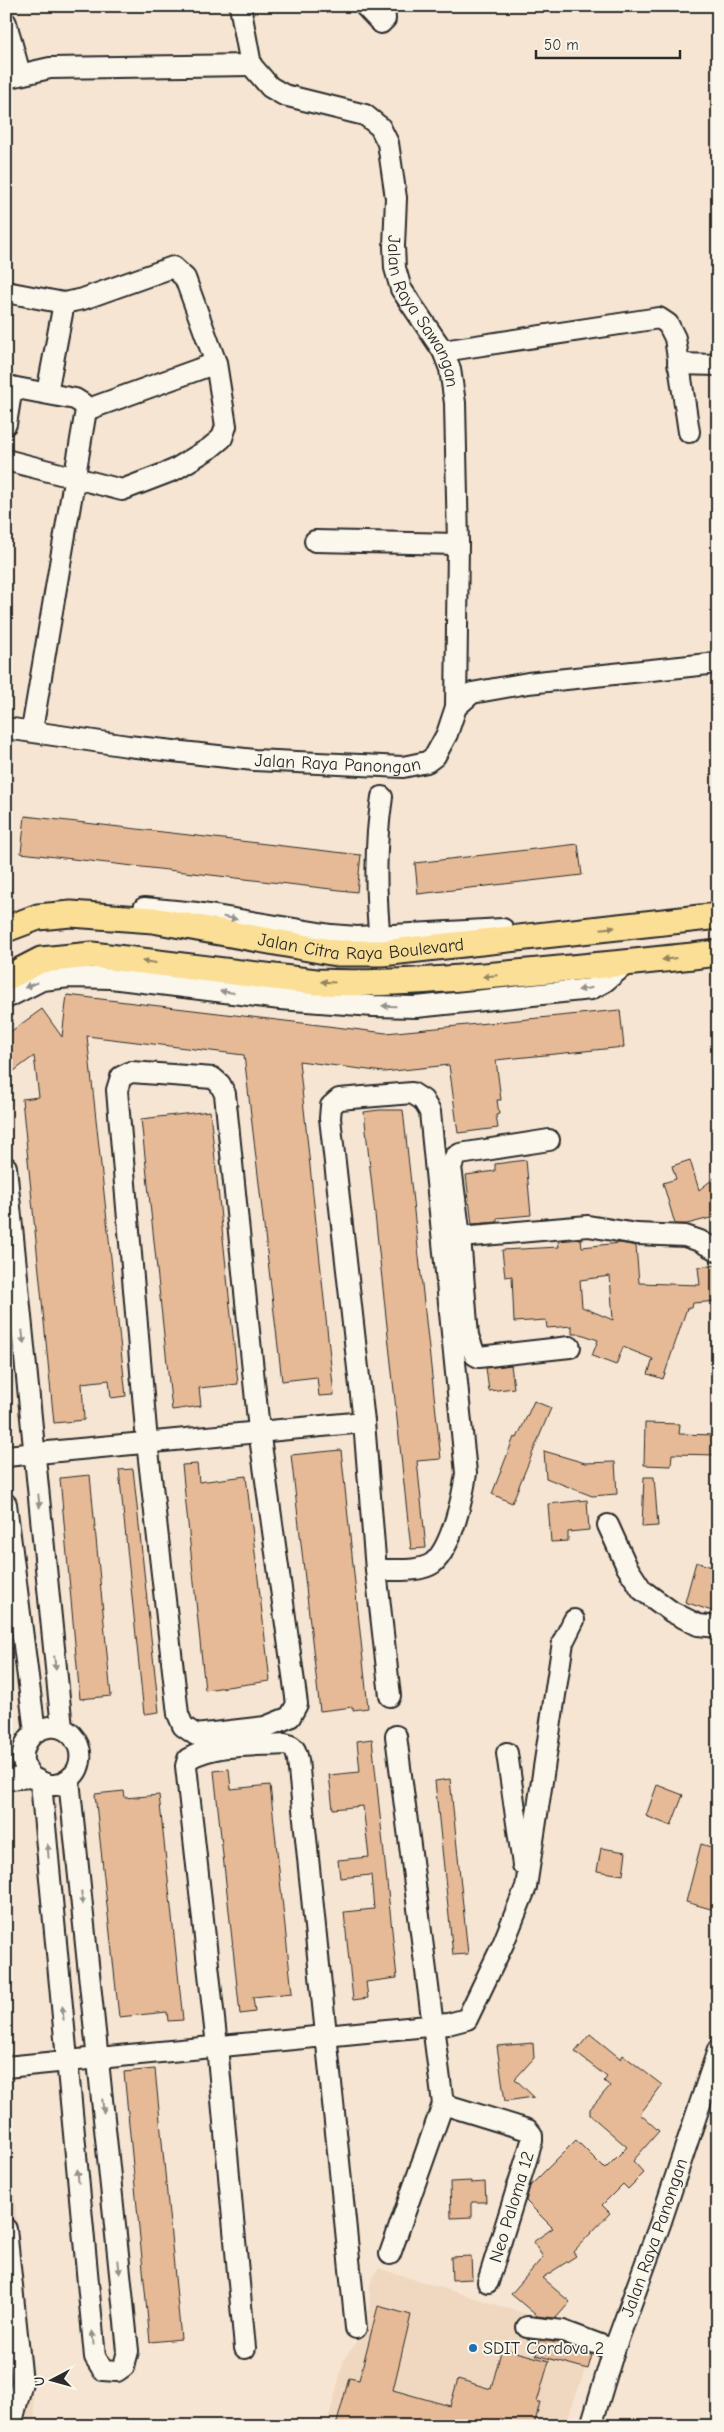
<svg xmlns="http://www.w3.org/2000/svg" width="724" height="2432" viewBox="0 0 724 2432" font-family="'Comic Neue',sans-serif">
<style>
.built{fill:#f0d8c0}
.building{fill:#e6ba96;stroke:#2b2b2b;fill-rule:evenodd}
.lines{fill:none;stroke-linecap:round;stroke-linejoin:round}
.minor-casing{stroke:#2b2b2b;stroke-width:24}
.major-casing{stroke:#2b2b2b;stroke-width:29}
.minor{stroke:#fbf7ec;stroke-width:20}
.major{stroke:#fbdf96;stroke-width:25}
.oneway{fill:#93918c}
.oneway2{fill:#938560}
.poi-dot{fill:#1f6fb2;stroke:#fbf7ec;stroke-width:2}
.labels{text-anchor:middle;dominant-baseline:central;stroke-width:4;stroke-linejoin:round;paint-order:stroke}
.street-label{font-size:18px;fill:#2b2b2b;stroke:#fbf7ec}
.poi-label{font-size:18px;fill:#2b2b2b;stroke:#fbf7ec;text-anchor:start}
</style>
<rect width="100%" height="100%" fill="#f5e5d2"/>
<filter id="ink" filterUnits="userSpaceOnUse"><feTurbulence type="fractalNoise" baseFrequency=".02" numOctaves="2"/><feDisplacementMap in="SourceGraphic" scale="10" xChannelSelector="R" yChannelSelector="G"/><feConvolveMatrix kernelMatrix="1 2 1 2 8 2 1 2 1" color-interpolation-filters="sRGB"/></filter>
<g filter="url(#ink)">
<!-- built -->
<g class="built">
<path d="M6,2102l26,288 4,36h-30z"/>
<path d="M378,2268l219,68 -32,90h-238l17,-67 24,-31 2,-43z"/>
</g>
<!-- building -->
<g class="building">
<path d="M25,816l336,39 -4,37 -336,-39z"/>
<path d="M578,844l4,31 -164,19 -3,-31z"/>
<path d="M67,995l319,38 234,-23 4,37 -128,13 5,40h-4l2,14 -3,1 2,13 -40,5 -9,-68 -65,7 -85,-11 35,334 -15,1 -2,-19 -35,4 -38,-326 -157,-19 39,360 -15,2 -2,-18 -27,3 2,37 -30,3 -32,-324 17,-2 -5,-41 -28,21v-42l36,-26 20,28z"/>
<path d="M379,1110h24l38,349 -24,2 9,87 -15,1 -47,-437z"/>
<path d="M210,1111l28,273 -39,4 2,18 -29,4 -31,-291z"/>
<path d="M526,1160l5,55 -34,3v4l-25,2 -6,-49 29,-4v-7z"/>
<path d="M690,1160l9,30 19,-15v41l-31,8h-12l-12,-41 13,-4 -4,-13z"/>
<path d="M581,1239l1,8 38,-4 16,3 3,37 61,2 -2,-18 20,-2v36l-25,2 -1,5h-5l-24,71 -15,-5 5,-15 -30,-12 -7,18 -24,-9 6,-16 -17,-6h-9v-8l-25,2 -1,-8 -32,2 -2,-46 -7,1 -3,-27 57,-3 -1,-6zM610,1276l3,44 -31,-13 -2,-27z"/>
<path d="M511,1365l3,23 -25,3 -3,-23z"/>
<path d="M534,1401l17,7 -39,95 -20,-9 22,-57 3,1z"/>
<path d="M645,1423l35,1 -1,10 39,1v20l-46,-1 -1,12 -27,-1z"/>
<path d="M341,1450l27,258 -15,2v-3l-33,4 -29,-256z"/>
<path d="M544,1451l41,12 30,-1 2,32 -25,2 -46,-18z"/>
<path d="M197,1464l2,18 47,-6 24,205 -65,9 -23,-225z"/>
<path d="M133,1469l26,243 -15,2 -25,-244z"/>
<path d="M90,1475l21,221 -31,3 -20,-221z"/>
<path d="M644,1477h10l4,49 -16,1z"/>
<path d="M587,1500l2,30 -21,2v9l-17,1 -3,-38z"/>
<path d="M696,1562l22,7v44l-33,-11z"/>
<path d="M372,1739l25,239 -31,4 2,16 -15,2 -9,-88 30,-3 -3,-34 -31,3 -2,-18 31,-3 -6,-51 -30,3 -4,-34 31,-3 -3,-31z"/>
<path d="M229,1769l2,20 39,-4 22,208 -39,4 2,15 -15,2 -26,-243z"/>
<path d="M450,1779l18,175 -15,1 -18,-174z"/>
<path d="M657,1785l26,10 -12,31 -25,-10z"/>
<path d="M124,1791l1,7 34,-3 24,225 -15,1 -1,-9 -48,5 -24,-223z"/>
<path d="M701,1844l17,5v62l-32,-9z"/>
<path d="M601,1848l25,4 -3,23 -26,-4z"/>
<path d="M590,2034l31,25 2,-4 39,30 -22,29 19,17 -26,30 11,12 -16,16 -5,-5 -21,21 8,8 -37,39 3,4 -34,22 28,24 -14,16 -19,-2 -26,-22 32,-37 -10,-15 20,-14 -27,-27 4,-15 46,-46 29,29 22,-22 -37,-32v-6l20,-23 -6,-5 3,-4 -32,-25z"/>
<path d="M533,2043l1,15 -19,21 19,18 -29,4 -8,-55z"/>
<path d="M155,2069l26,270 -31,3 -26,-270z"/>
<path d="M471,2181v2l14,-1 1,20h-14v15l-21,1 -1,-36z"/>
<path d="M471,2256l1,23 -20,1 -1,-23z"/>
<path d="M378,2306l33,9 -18,75 57,16 8,-27 33,10 11,-41 47,13 -12,41h3l-6,24h-198l13,-48 10,2z"/>
<path d="M540,2340l20,3 32,12 -4,14 -52,-14z"/>
</g>
<g class="lines">
<defs>
<g id="minor">
<path id="s1" d="M240,6l11,59 19,22 14,8 81,20 15,12 8,16 8,55 -2,48 1,22 6,21 42,62 7,18 5,34 3,141 -2,163"/>
<path d="M365,6l16,17 4,-4 -1,-13"/>
<path d="M6,23l14,51"/>
<path d="M6,78l44,-10 201,-3"/>
<path d="M6,292l58,11 19,-4 90,-32 12,11 31,85"/>
<path d="M443,351l216,-33 9,6 7,14 14,94"/>
<path d="M678,364l40,1"/>
<path d="M6,386l69,13 8,5 3,6 -54,320"/>
<path d="M47,393l17,-90"/>
<path d="M6,424l6,-37"/>
<path d="M6,460l116,30 52,-20 36,-22 12,-10 4,-12 -10,-63 -130,47"/>
<path d="M315,541l143,3"/>
<path id="s2" d="M6,728l122,18 126,14 149,7 24,-5 8,-6 12,-22 9,-27 16,-14 56,-10 190,-20"/>
<path d="M144,908l53,5 134,22 26,2 146,-8"/>
<path d="M381,950c-6,-52 -7,-101 1,-153"/>
<path d="M6,998l36,-18 28,-3 41,1 169,21 93,7 43,1 175,-18 13,-7 22,-18"/>
<path d="M131,1072l82,6 7,6 5,10 34,336 38,274 -7,13 -25,10 -69,8 -13,-9 -5,-12 -31,-272 -30,-352 4,-13z"/>
<path d="M549,1140l-89,14 -5,3 -4,10 9,70 128,-11 49,8 48,2 15,5 18,10"/>
<path d="M6,1167l56,561"/>
<path d="M460,1237l8,99 7,19 4,2 91,-10"/>
<path d="M6,1456l358,-34"/>
<path d="M6,1504l29,228"/>
<path d="M608,1525l19,42 15,23 30,22 26,13 20,2"/>
<path d="M376,1570c16,-1 43,3 57,-7 19,-16 30,-67 33,-90l-36,-361 -7,-12 -11,-7 -73,6 -8,7 -1,12 34,304 12,148 14,126"/>
<path d="M507,1753l16,112"/>
<path d="M6,1780c8,-1 20,-4 27,-2 8,3 13,8 22,7 9,-1 20,-9 23,-17 3,-7 3,-16 0,-23 -13,-32 -58,-19 -55,16 1,5 6,12 9,17"/>
<path d="M41,1783l54,574 8,13 14,1 7,-5 4,-15 -59,-571"/>
<path d="M6,2067l442,-43 19,-5 36,-75 23,-57 37,-245 11,-22"/>
<path d="M443,2104l85,26 4,5v6l-44,141"/>
<path d="M6,2229l16,153 -11,44"/>
<path d="M390,2254l53,-150 -47,-368"/>
<path d="M527,2327l36,4 51,19"/>
<path d="M245,2348l-28,-302 -31,-280 2,-7c28,-16 66,-13 97,-15 10,2 11,7 13,16l58,568"/>
<path id="s3" d="M591,2426l23,-76 46,-126 58,-174"/>
</g>
<g id="major">
<path id="s4" d="M6,929l32,-12 33,-3 82,6 183,33h46l336,-37"/>
<path d="M6,978l35,-18 51,-5 224,27c68,3 134,-3 201,-9 67,-6 134,-12 201,-20"/>
</g>
</defs>
<!-- minor casing -->
<use href="#minor" class="minor-casing"/>
<!-- major casing -->
<use href="#major" class="major-casing"/>
<!-- minor -->
<use href="#minor" class="minor"/>
<!-- major -->
<use href="#major" class="major"/>
</g>
<!-- one-way arrows -->
<defs><path id="oneway-solid" d="M-6-.8H1V-3.2L6.5 0L1 3.2V.8H-6Z" transform="scale(1.25)"/></defs>
<g class="oneway">
<use href="#oneway-solid" transform="translate(230 918) rotate(10)"/>
<use href="#oneway-solid" transform="translate(31 985) rotate(157)"/>
<use href="#oneway-solid" transform="translate(585 989) rotate(170)"/>
<use href="#oneway-solid" transform="translate(227 992) rotate(-173)"/>
<use href="#oneway-solid" transform="translate(389 1006) rotate(-179)"/>
<use href="#oneway-solid" transform="translate(23 1337) rotate(84)"/>
<use href="#oneway-solid" transform="translate(39 1501) rotate(84)"/>
<use href="#oneway-solid" transform="translate(55 1663) rotate(84)"/>
<use href="#oneway-solid" transform="translate(48 1851) rotate(-95)"/>
<use href="#oneway-solid" transform="translate(82 1898) rotate(84)"/>
<use href="#oneway-solid" transform="translate(63 2013) rotate(-95)"/>
<use href="#oneway-solid" transform="translate(103 2106) rotate(84)"/>
<use href="#oneway-solid" transform="translate(78 2176) rotate(-95)"/>
<use href="#oneway-solid" transform="translate(119 2267) rotate(84)"/>
<use href="#oneway-solid" transform="translate(93 2338) rotate(-95)"/>
</g>
<g class="oneway2">
<use href="#oneway-solid" transform="translate(608 928) rotate(-6)"/>
<use href="#oneway-solid" transform="translate(669 959) rotate(173)"/>
<use href="#oneway-solid" transform="translate(149 962) rotate(-173)"/>
<use href="#oneway-solid" transform="translate(490 976) rotate(175)"/>
<use href="#oneway-solid" transform="translate(328 982) rotate(-177)"/>
</g>
</g>
<!-- markers -->
<circle class="poi-dot" cx="473" cy="2348" r="5"/>
<g class="labels">
<!-- street labels -->
<g class="street-label">
<text stroke="none"><textPath href="#s1" startOffset="402">Jalan Raya Sawangan</textPath></text>
<text stroke="none"><textPath href="#s2" startOffset="334">Jalan Raya Panongan</textPath></text>
<text stroke="none"><textPath href="#s4" startOffset="360">Jalan Citra Raya Boulevard</textPath></text>
<text transform="translate(512 2207) rotate(-73)">Neo Paloma 12</text>
<text stroke="none"><textPath href="#s3" startOffset="199">Jalan Raya Panongan</textPath></text>
</g>
<!-- poi labels -->
<g class="poi-label">
<text x="483" y="2348">SDIT Cordova 2</text>
</g>
</g>
<!-- margin -->
<rect width="724" height="2432" fill="none" stroke="#fbf7ec" stroke-width="25"/>
<rect x="12" y="12" width="699" height="2407" fill="none" stroke="#2b2b2b" stroke-width="2" filter="url(#ink)"/>
<!-- north arrow -->
<g transform="translate(52 2380) rotate(264)" stroke="#fbf7ec" stroke-width="4" paint-order="stroke">
<path d="M0-4L9 19L0 12L-9 19Z" fill="#2b2b2b"/>
<text y="-8" font-size="14" font-weight="bold" text-anchor="middle" fill="#2b2b2b">U</text>
</g>
<!-- scale -->
<path d="M536 50v8h144v-8" fill="none" stroke="#2b2b2b" stroke-width="2.5"/>
<text x="544" y="50" font-size="15" fill="#2b2b2b" stroke="#fbf7ec" stroke-width="4" paint-order="stroke">50 m</text>
</svg>
